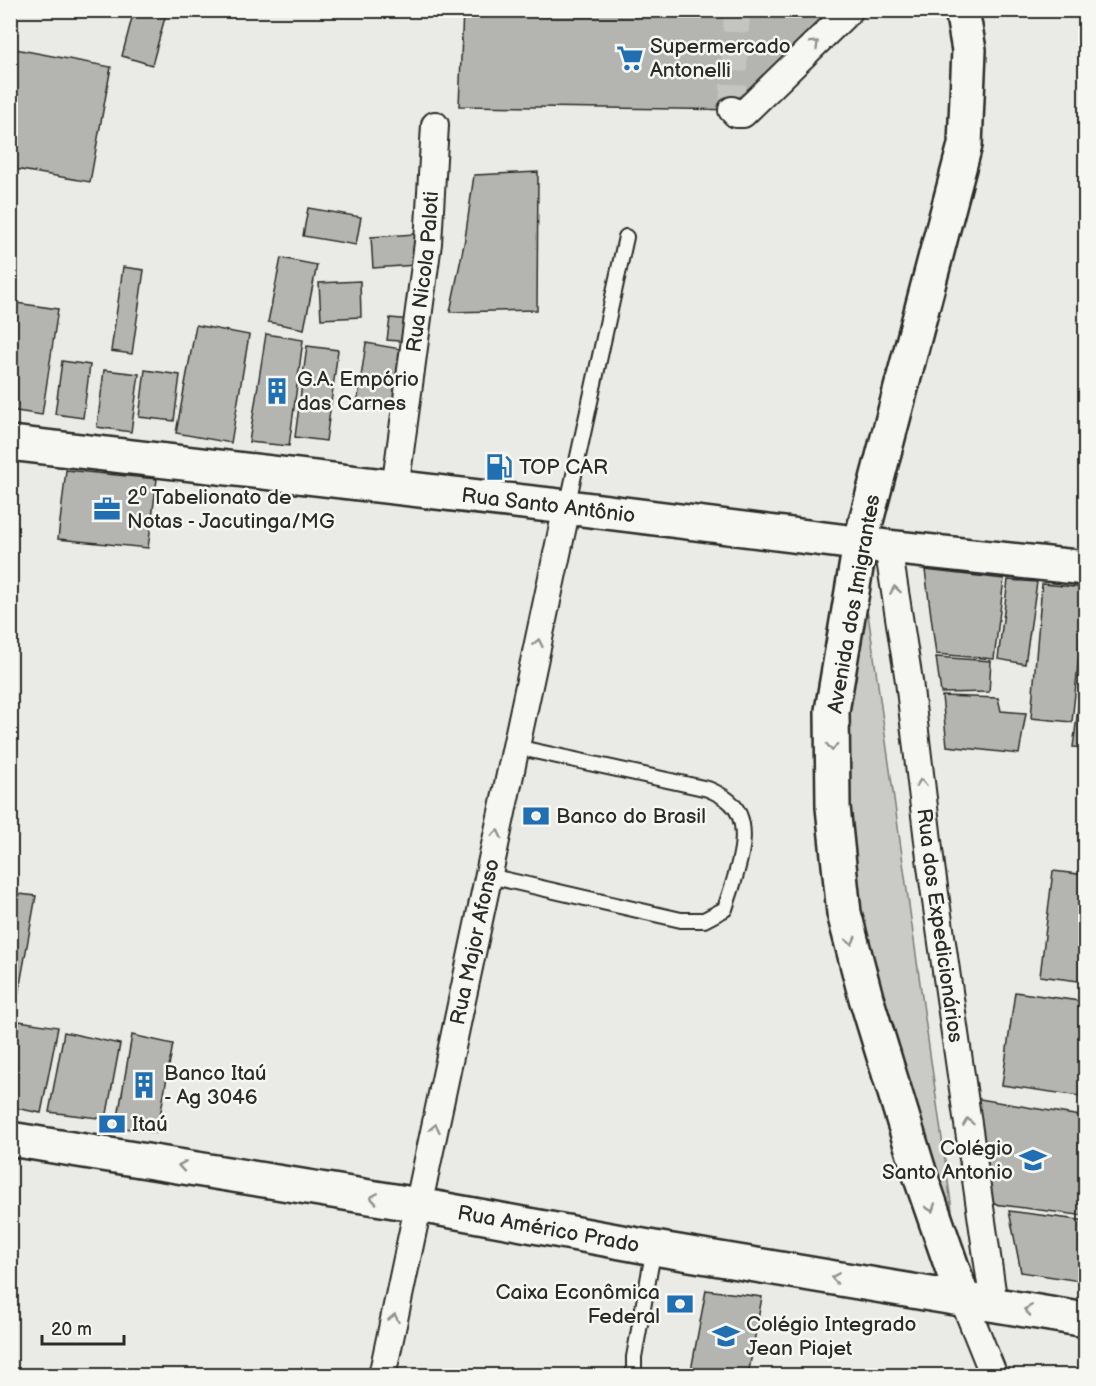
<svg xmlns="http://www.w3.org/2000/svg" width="1096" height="1386" viewBox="0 0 1096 1386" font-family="'Balsamiq Sans',sans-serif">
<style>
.green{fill:#cacac7;stroke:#7a7a79;stroke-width:1.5}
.building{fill:#b4b4b1;stroke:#2b2b2b;stroke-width:1.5}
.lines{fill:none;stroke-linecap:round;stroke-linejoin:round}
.street-tunnel{stroke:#c4c4c1;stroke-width:26;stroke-dasharray:26 13;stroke-linecap:butt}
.lane-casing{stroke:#2b2b2b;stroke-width:18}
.street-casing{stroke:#2b2b2b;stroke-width:30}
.secondary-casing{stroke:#2b2b2b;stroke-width:38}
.lane{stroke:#f6f6f2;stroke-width:14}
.street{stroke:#f6f6f2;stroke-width:26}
.secondary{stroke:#f6f6f2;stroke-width:33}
.oneway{stroke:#90908e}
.labels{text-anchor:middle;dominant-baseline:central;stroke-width:5;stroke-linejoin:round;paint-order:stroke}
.poi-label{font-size:21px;fill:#2b2b2b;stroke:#f6f6f2;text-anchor:start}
.street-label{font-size:21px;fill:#2b2b2b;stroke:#f6f6f2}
</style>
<rect width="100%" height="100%" fill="#eaeae6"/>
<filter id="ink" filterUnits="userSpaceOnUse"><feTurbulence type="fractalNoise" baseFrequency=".0167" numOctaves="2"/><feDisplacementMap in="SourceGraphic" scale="12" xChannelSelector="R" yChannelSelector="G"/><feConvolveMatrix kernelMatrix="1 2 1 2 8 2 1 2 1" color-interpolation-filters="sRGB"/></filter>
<g filter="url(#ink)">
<!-- green -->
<path class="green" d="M852,596l16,18 94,667 -124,-357z"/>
<!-- building -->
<g class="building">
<path d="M134,10h33l-15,55 -30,-9z"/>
<path d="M463,10h385l-102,100 -287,-4z"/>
<path d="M10,48l101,19 -21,115 -80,-14z"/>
<path d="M538,172l-1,138 -87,2 15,-73 9,-64z"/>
<path d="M308,208l53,9 -5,28 -53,-9z"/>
<path d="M415,234l1,31 -43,3 -2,-31z"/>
<path d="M281,258l36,7 -13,64 -36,-7z"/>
<path d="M123,267l21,3 -12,84 -21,-3z"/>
<path d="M360,281l1,36 -40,2 -2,-36z"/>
<path d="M16,303l42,6 -16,106 -32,-5v-70z"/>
<path d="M390,318l23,2 -2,22 -24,-2z"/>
<path d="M196,325l53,10 -18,108 -55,-10z"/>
<path d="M266,334l37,6 -14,106 -40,-4z"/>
<path d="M366,343l40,7 -10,61 -39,-6z"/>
<path d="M307,346l31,4 -12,91 -31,-4z"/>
<path d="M62,361l28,4 -7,53 -28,-4z"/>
<path d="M104,370l35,4 -8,58 -34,-5z"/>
<path d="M145,370l35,5 -6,46 -35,-4z"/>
<path d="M66,470l91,9 -9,69 -90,-9z"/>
<path d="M925,570l79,9 -10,80 -58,-5z"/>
<path d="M1008,580l29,2 -12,82 -27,-5z"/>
<path d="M1042,584l44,4 -14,134 -41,-4z"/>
<path d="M1086,647v101l-13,-1z"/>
<path d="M936,657l55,4 -2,31 -48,1z"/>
<path d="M942,696l56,2 3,13 25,2 -7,41 -72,-8z"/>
<path d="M1053,871l33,4v107l-46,-6z"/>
<path d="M10,893l26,3 -26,144z"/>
<path d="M1015,992l71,10v95l-84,-12z"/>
<path d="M19,1021l39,6 -17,86 -31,-6v-33z"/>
<path d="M64,1032l56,12 -14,75 -57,-7z"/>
<path d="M132,1035l41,9 -16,89 -39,-6 -2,2z"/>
<path d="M974,1098l112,19v99l-100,-13z"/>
<path d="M1009,1211l77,10v61l-65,-10z"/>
<path d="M706,1290l56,7 -14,79h-58z"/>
</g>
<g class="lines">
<!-- street-tunnel -->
<path class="street-tunnel" d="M732,110l5,-100"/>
<defs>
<g id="lane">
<path d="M567,507l59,-270"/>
<path d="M489,876l192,44h23l21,-11c9,-30 33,-84 4,-108 -6,-5 -14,-9 -21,-12l-192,-42"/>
<path d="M634,1376v-19l20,-109"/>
</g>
<g id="street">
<path d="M732,110l4,4h7l107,-104"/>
<path id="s1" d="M395,489l33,-246 7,-118"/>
<path id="s2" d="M888,547l21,134 22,185 63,439"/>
<path d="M963,1299l31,77"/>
<path id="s3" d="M382,1376l185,-869"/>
</g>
<g id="secondary">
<path d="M962,10l7,40 -4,95 -105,399 -28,167 1,96 11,106 22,85 56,183 41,118"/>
<path id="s4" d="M10,443l557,64 321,40 198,21"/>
<path id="s5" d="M10,1139l409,66 235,43 432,72"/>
</g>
</defs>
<!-- lane casing -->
<use href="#lane" class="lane-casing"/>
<!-- street casing -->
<use href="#street" class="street-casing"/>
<!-- secondary casing -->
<use href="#secondary" class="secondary-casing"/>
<!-- lane -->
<use href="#lane" class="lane"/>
<!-- street -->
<use href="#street" class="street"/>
<!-- secondary -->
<use href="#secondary" class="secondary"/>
</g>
<!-- one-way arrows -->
<defs><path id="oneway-chevron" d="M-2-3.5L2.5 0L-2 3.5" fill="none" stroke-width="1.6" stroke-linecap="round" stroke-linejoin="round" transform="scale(1.5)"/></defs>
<g class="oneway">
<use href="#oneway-chevron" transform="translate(815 44) rotate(-44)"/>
<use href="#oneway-chevron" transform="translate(895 590) rotate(-99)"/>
<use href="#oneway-chevron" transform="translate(538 643) rotate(-78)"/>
<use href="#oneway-chevron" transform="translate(832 747) rotate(89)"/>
<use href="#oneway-chevron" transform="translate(921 783) rotate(-97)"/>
<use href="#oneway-chevron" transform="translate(497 834) rotate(-78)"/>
<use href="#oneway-chevron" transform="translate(851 941) rotate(76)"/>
<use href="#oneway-chevron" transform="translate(968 1122) rotate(-98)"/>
<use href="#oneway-chevron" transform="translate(435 1128) rotate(-78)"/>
<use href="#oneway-chevron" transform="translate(182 1166) rotate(-171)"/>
<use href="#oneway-chevron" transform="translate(374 1198) rotate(-171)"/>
<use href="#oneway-chevron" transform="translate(931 1208) rotate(71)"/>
<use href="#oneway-chevron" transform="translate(835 1278) rotate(-171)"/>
<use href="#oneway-chevron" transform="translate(1028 1310) rotate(-171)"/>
<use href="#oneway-chevron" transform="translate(394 1318) rotate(-78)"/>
</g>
</g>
<!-- icons -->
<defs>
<symbol id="supermarket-bare" viewBox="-9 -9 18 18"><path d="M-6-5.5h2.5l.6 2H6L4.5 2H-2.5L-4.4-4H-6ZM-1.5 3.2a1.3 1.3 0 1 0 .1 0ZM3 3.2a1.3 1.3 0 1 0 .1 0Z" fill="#1f6fb2" stroke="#f6f6f2" stroke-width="2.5" paint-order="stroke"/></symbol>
<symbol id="building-bare" viewBox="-9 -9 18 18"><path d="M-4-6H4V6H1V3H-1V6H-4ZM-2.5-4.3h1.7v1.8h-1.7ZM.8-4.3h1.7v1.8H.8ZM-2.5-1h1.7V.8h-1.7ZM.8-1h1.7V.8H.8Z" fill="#1f6fb2" stroke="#f6f6f2" stroke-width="2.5" paint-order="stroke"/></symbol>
<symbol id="fuel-bare" viewBox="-9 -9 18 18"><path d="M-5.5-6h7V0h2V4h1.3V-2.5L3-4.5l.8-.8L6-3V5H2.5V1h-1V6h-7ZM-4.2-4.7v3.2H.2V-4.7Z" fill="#1f6fb2" stroke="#f6f6f2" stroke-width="2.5" paint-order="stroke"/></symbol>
<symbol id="office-bare" viewBox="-9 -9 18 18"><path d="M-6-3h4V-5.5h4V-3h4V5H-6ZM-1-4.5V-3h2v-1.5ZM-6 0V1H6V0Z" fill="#1f6fb2" stroke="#f6f6f2" stroke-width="2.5" paint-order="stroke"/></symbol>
<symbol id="bank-bare" viewBox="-9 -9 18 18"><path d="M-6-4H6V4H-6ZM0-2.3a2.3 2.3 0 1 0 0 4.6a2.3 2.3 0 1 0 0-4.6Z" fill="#1f6fb2" stroke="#f6f6f2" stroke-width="2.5" paint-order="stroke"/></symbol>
<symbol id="school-bare" viewBox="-9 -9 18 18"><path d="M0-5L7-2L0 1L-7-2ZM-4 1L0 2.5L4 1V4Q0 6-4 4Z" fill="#1f6fb2" stroke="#f6f6f2" stroke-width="2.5" paint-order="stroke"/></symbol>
</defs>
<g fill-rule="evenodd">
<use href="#supermarket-bare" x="611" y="39" width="38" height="38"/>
<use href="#building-bare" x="258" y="372" width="38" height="38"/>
<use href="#fuel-bare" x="480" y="448" width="38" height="38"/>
<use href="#office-bare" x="88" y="490" width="38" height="38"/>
<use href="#bank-bare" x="517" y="797" width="38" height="38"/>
<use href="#building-bare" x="125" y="1066" width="38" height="38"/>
<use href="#bank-bare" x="93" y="1105" width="38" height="38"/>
<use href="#school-bare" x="1014" y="1141" width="38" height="38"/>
<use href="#bank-bare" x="661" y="1285" width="38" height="38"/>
<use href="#school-bare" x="707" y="1317" width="38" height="38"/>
</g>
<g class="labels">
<!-- poi labels -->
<g class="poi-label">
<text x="650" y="46">Supermercado<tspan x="650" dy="24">Antonelli</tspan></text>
<text x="297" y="379">G.A. Empório<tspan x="297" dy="24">das Carnes</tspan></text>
<text x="519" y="467">TOP CAR</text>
<text x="127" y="497">2⁰ Tabelionato de<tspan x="127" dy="24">Notas - Jacutinga/MG</tspan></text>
<text x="556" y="816">Banco do Brasil</text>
<text x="164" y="1073">Banco Itaú<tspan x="164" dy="24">- Ag 3046</tspan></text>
<text x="132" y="1124">Itaú</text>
<text x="1013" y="1148" text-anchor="end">Colégio<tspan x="1013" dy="24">Santo Antonio</tspan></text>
<text x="660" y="1292" text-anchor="end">Caixa Econômica<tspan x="660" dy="24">Federal</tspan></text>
<text x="746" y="1324">Colégio Integrado<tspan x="746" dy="24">Jean Piajet</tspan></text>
</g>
<!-- street labels -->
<g class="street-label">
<text stroke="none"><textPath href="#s1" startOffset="219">Rua Nicola Paloti</textPath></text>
<text stroke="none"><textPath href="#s4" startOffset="542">Rua Santo Antônio</textPath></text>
<text transform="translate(854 604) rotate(-80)">Avenida dos Imigrantes</text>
<text stroke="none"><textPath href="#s2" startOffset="382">Rua dos Expedicionários</textPath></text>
<text stroke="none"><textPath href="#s3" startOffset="444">Rua Major Afonso</textPath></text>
<text stroke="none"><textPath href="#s5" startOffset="546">Rua Américo Prado</textPath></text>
</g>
</g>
<!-- margin -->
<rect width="1096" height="1386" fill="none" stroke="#f6f6f2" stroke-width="36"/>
<rect x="18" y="18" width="1060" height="1350" fill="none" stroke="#2b2b2b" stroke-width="2" filter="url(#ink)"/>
<!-- scale -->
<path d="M42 1335v9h82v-9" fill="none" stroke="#2b2b2b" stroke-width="3"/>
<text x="51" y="1335" font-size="18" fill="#2b2b2b" stroke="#f6f6f2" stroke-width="4.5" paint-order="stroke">20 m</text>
</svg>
